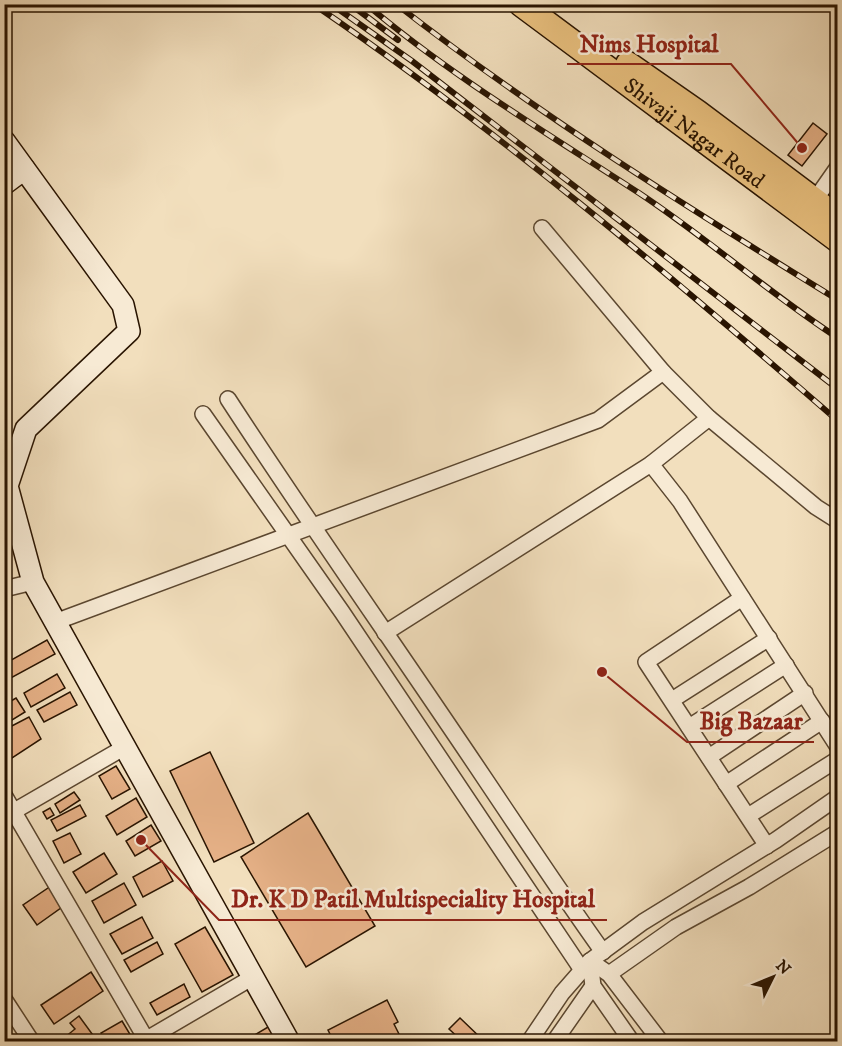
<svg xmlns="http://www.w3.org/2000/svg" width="842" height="1046" viewBox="0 0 842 1046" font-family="'IM FELL DW Pica',serif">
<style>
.building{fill:#e6b187;stroke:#291401;stroke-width:1.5}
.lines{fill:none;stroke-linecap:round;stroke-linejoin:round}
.street-casing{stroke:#5b4730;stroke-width:18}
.secondary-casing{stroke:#291401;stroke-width:24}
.primary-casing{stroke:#291401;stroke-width:27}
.street{stroke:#f7ead4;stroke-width:15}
.secondary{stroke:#f7ead4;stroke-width:21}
.primary{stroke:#e9c07e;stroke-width:24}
.rail-casing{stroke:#291401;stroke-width:6}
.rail{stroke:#f7ead4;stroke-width:4;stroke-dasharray:11;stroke-linecap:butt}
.labels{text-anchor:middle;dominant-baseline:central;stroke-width:5;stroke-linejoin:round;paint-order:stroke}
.street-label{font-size:22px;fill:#291401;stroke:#f7ead4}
.leader{fill:none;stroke:#8f2418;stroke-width:2}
.callout-dot{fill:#8f2418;stroke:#f7ead4;stroke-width:2}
.callout-label{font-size:24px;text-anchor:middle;font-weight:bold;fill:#8f2418;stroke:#f7ead4;stroke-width:5;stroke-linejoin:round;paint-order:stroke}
</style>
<rect width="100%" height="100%" fill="#f2dfbd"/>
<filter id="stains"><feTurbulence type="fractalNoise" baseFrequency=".00333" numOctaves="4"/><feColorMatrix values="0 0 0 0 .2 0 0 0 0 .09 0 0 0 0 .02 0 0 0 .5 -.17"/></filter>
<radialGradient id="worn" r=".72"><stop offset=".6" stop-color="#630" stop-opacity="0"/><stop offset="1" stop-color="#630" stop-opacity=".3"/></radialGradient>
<!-- building -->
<g class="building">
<path d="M813,123l14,11 -25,32 -14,-11z"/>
<path d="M47,640l8,14 -46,25 -5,-15z"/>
<path d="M57,674l8,14 -34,19 -7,-14z"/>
<path d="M70,692l7,13 -33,17 -7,-12z"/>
<path d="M16,698l9,14 -21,13v-20z"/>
<path d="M29,717l12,22 -32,21 -5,-10v-20z"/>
<path d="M210,752l44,91 -40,19 -44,-91z"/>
<path d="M116,766l14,23 -18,10 -13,-23z"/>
<path d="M74,792l6,8 -20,13 -5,-9z"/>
<path d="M136,798l11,19 -30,18 -11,-19z"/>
<path d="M80,805l6,11 -29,15 -6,-11z"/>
<path d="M50,808l4,7 -7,4 -4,-7z"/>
<path d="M308,813l67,113 -69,41 -65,-110z"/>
<path d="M151,825l10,16 -26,15 -9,-15z"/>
<path d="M70,833l11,21 -17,9 -11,-22z"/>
<path d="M104,853l13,21 -31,19 -13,-21z"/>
<path d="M162,861l11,20 -30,16 -10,-20z"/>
<path d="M124,883l12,22 -32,18 -12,-22z"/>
<path d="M51,886l14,19 -28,20 -14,-20z"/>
<path d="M142,917l11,21 -31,16 -12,-20z"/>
<path d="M205,927l28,48 -31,17 -27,-48z"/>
<path d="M157,942l6,12 -32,18 -7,-12z"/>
<path d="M91,972l12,19 -49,33 -13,-19z"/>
<path d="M184,984l6,13 -33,18 -7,-12z"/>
<path d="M387,1000l11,22 -4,2 9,18h-34l-3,-5 -9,5h-23l-6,-12z"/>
<path d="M79,1016l19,26h-39l16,-13 -5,-6z"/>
<path d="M460,1018l25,24h-22l-14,-13z"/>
<path d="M122,1021l9,15 -9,6h-16l-5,-9z"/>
<path d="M268,1027l7,10 -7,5h-25z"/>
</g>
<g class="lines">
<defs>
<g id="street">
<path d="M810,207l28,-40"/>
<path d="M542,228l121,144 46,46 107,89 22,14"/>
<path d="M228,399c84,129 172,253 257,380 39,58 77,116 118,173"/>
<path d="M203,414l139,198 240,358"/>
<path d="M709,418l-58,46 29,37 158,246"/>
<path d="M4,589l29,-7"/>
<path d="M742,598l-96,64 121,184"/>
<path d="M55,622l543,-202 65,-48"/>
<path d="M385,633l266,-169"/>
<path d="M672,700l97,-62"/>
<path d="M689,727l97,-62"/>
<path d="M709,757l96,-64"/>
<path d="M726,784l96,-63"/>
<path d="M4,795l142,244"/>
<path d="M748,816l90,-57"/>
<path d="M4,817l121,-70"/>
<path d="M590,961l19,13 52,68"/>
<path d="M590,961l3,25 39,56"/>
<path d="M609,974l67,-47 73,-40 89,-55"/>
<path d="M4,999l28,43"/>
<path d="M142,1042l111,-65"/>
<path d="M529,1042l33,-49 28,-32 53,-39 133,-82 62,-43"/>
<path d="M554,1042l39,-56"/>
</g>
<g id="secondary">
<path d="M4,141l119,164 6,26 -103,98 -19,57 26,96 256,460"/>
<path d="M4,184l20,-15"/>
</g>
<g id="primary">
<path id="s1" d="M521,4l317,236"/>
<path d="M628,64l69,48 141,106"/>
</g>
</defs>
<!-- street casing -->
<use href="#street" class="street-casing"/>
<!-- secondary casing -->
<use href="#secondary" class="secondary-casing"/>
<!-- primary casing -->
<use href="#primary" class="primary-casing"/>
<!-- street -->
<use href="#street" class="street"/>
<!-- secondary -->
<use href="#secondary" class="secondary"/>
<!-- primary -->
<use href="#primary" class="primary"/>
<defs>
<g id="rail">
<path d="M313,4c185,126 356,270 525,417"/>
<path d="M331,4l81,57 426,328"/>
<path d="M350,4l48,36"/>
<path d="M366,4c85,72 181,129 273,189 68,45 130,100 199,145"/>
<path d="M396,4c140,109 291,203 442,296"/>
</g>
</defs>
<!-- rail casing -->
<use href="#rail" class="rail-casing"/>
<!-- rail -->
<use href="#rail" class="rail"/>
</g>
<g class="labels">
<!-- street labels -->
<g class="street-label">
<text stroke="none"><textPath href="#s1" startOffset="216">Shivaji Nagar Road</textPath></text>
</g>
</g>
<!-- callouts -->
<path class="leader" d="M802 148L731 64H567M602 672L687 742H814M141 840L219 920H607"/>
<g class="callout-dot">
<circle cx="802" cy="148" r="6"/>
<circle cx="602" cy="672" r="6"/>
<circle cx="141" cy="840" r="6"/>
</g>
<g class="callout-label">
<text x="649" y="52">Nims Hospital</text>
<text x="751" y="729">Big Bazaar</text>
<text x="413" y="907">Dr. K D Patil Multispeciality Hospital</text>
</g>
<!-- margin -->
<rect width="842" height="1046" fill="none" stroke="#f2dfbd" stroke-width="24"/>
<rect x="6" y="6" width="830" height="1034" fill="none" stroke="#291401" stroke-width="3"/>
<rect x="12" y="12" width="818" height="1022" fill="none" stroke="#291401" stroke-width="1.5"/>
<!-- north arrow -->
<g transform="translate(773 977) rotate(47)" stroke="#f7ead4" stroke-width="4.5" paint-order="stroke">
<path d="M0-4.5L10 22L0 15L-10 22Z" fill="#291401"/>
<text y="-9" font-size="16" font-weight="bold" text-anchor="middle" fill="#291401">N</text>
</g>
<rect width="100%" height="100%" filter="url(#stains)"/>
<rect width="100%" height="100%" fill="url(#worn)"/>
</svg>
